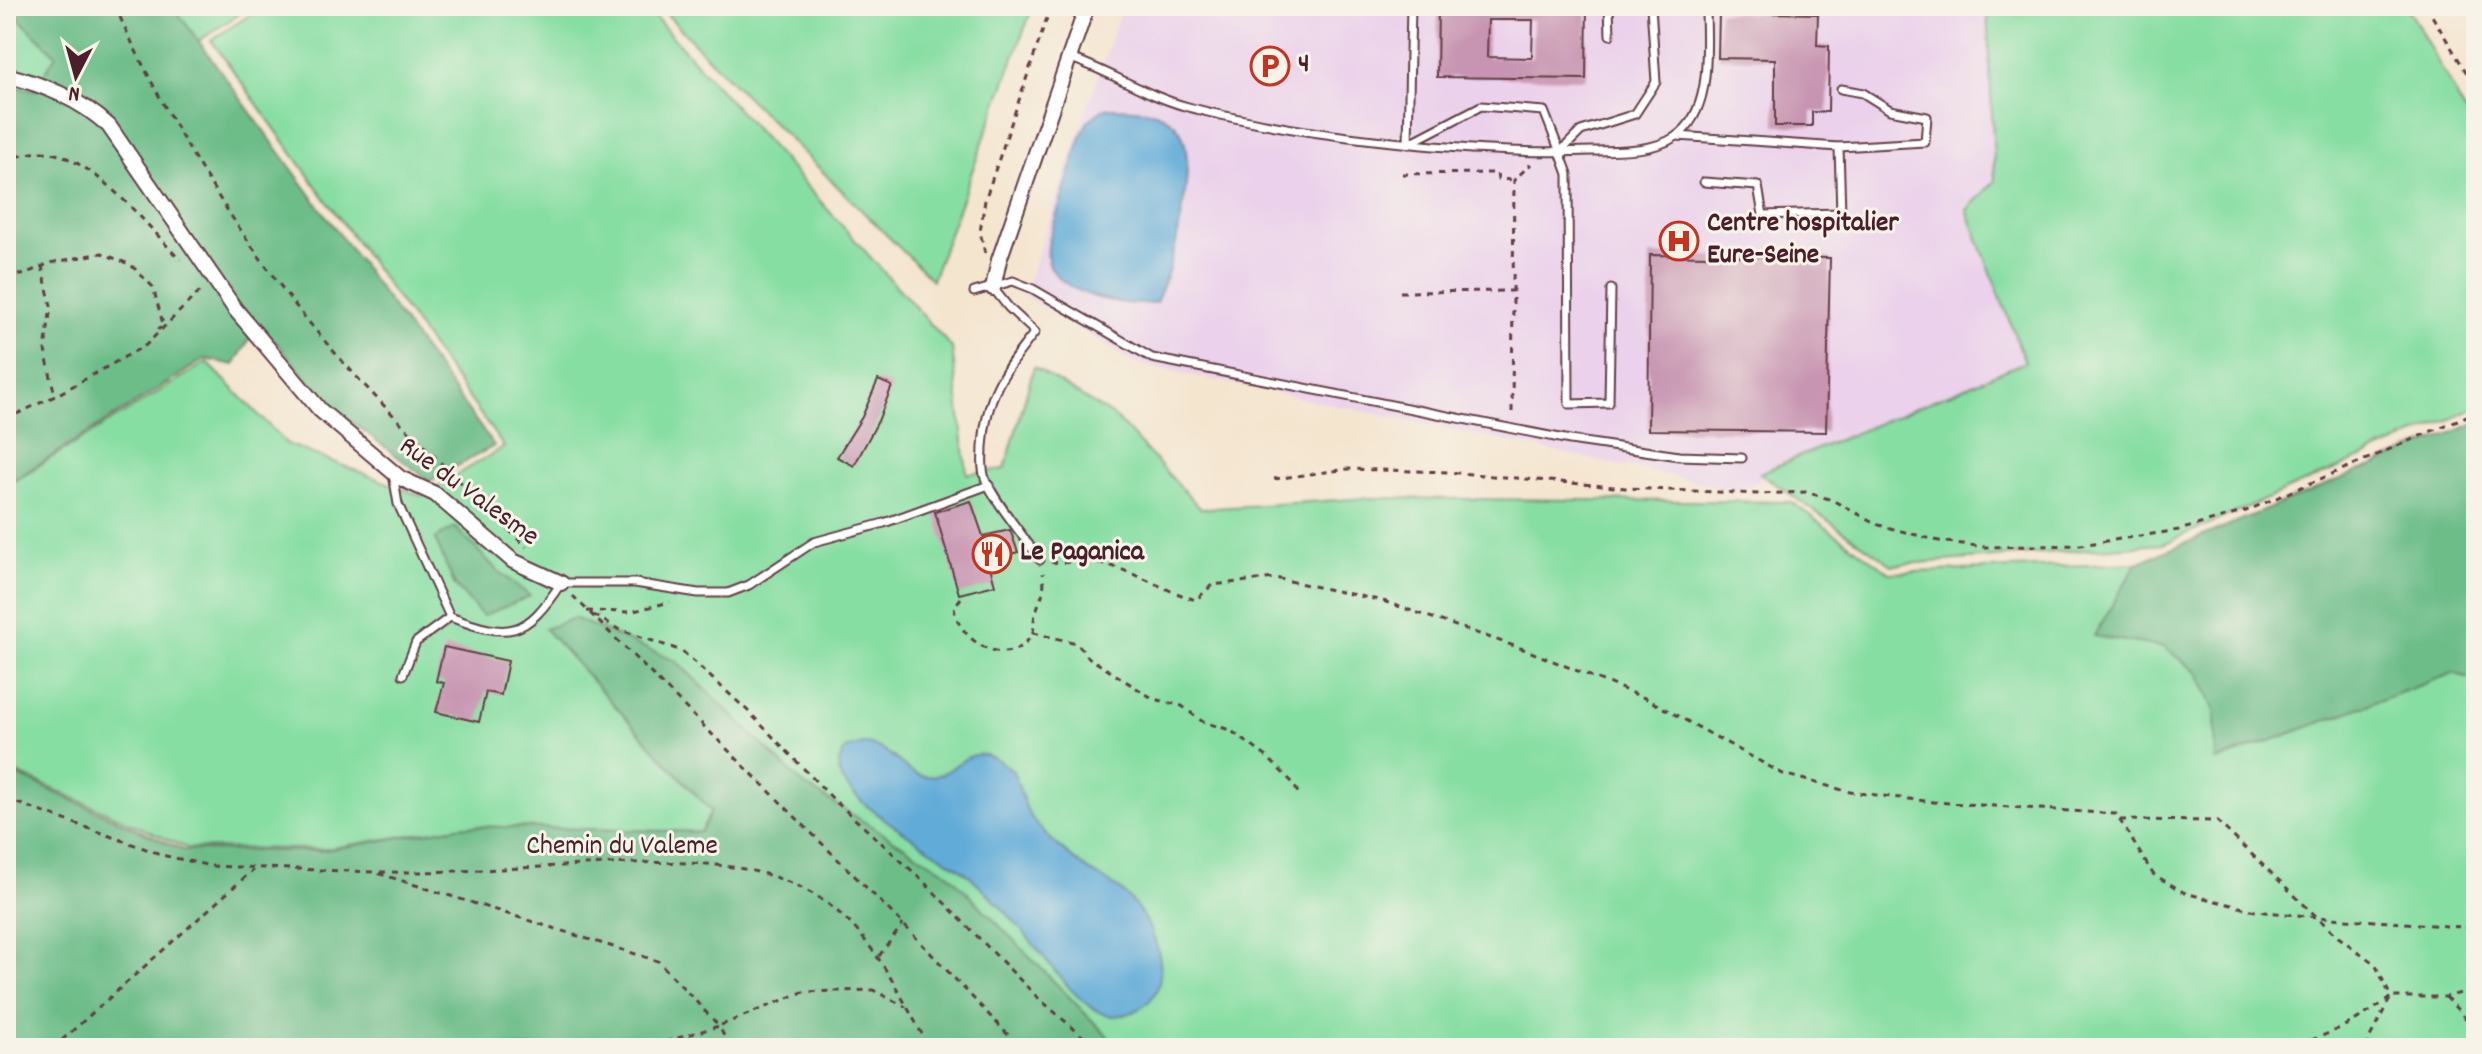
<svg xmlns="http://www.w3.org/2000/svg" width="2482" height="1054" viewBox="0 0 2482 1054" font-family="Dekko,sans-serif">
<style>
.built{fill:#ebd1eb}
.green{fill:#87dea3;stroke:#687e67;stroke-width:2}
.forest{fill:#6dbd89;stroke:#5c6e5a;stroke-width:2}
.water{fill:#60abd8;stroke:#556582;stroke-width:2}
.building{fill:#c794b1;fill-rule:evenodd}
.lines{fill:none;stroke-linecap:round;stroke-linejoin:round}
.service-casing{stroke:#643d44;stroke-width:11}
.minor-casing{stroke:#643d44;stroke-width:18}
.path{stroke:#643d44;stroke-width:3;stroke-dasharray:6 6;stroke-linecap:butt}
.service{stroke:#fff;stroke-width:7}
.minor{stroke:#fff;stroke-width:14}
.labels{text-anchor:middle;dominant-baseline:central;stroke-width:6;stroke-linejoin:round;paint-order:stroke}
.poi-label{font-size:28px;font-weight:bold;fill:#4a1f2b;stroke:#f7f3e8;text-anchor:start}
.street-label{font-size:28px;fill:#4a1f2b;stroke:#f7f3e8}
</style>
<rect width="100%" height="100%" fill="#f7f3e8"/>
<filter id="ink" filterUnits="userSpaceOnUse"><feTurbulence type="fractalNoise" baseFrequency=".0125" numOctaves="2"/><feDisplacementMap in="SourceGraphic" scale="16" xChannelSelector="R" yChannelSelector="G"/><feConvolveMatrix kernelMatrix="1 2 1 2 8 2 1 2 1" color-interpolation-filters="sRGB"/></filter>
<filter id="wash" filterUnits="userSpaceOnUse"><feTurbulence type="fractalNoise" baseFrequency=".006" numOctaves="4" result="noise"/><feDisplacementMap in="SourceGraphic" scale="32" xChannelSelector="R" yChannelSelector="G"/><feGaussianBlur stdDeviation="1.8" result="paint"/><feColorMatrix in="noise" values="0 0 0 0 0 0 0 0 0 0 0 0 0 0 0 0 0 1.4 0 .05"/><feComposite in="paint" operator="in"/></filter>
<g filter="url(#wash)">
<rect width="100%" height="100%" fill="#f4e5cf"/>
<!-- built -->
<path class="built" d="M1122,6h1206l113,180 -703,304 -603,-127 -111,-68z"/>
<!-- green -->
<g class="green">
<path d="M6,6l50,49 -22,35 -28,-4z"/>
<path d="M173,6h78l-54,36z"/>
<path d="M264,6h381l307,342 15,126 38,-5 29,-102 82,51 85,91 168,-11 422,4 99,71 247,-10 -43,73 70,11 34,26 17,37 1,51 237,-88 23,7v368h-1357l-170,-174 -145,-89 -128,-124 -131,-32 166,182 -10,21 -237,-6 -138,23 -139,-1 -181,-80v-282l201,-124 80,82 134,52 83,-49 -293,-407z"/>
<path d="M659,6h374l-101,274 -222,-220z"/>
<path d="M1987,6h420l69,125v277l-313,136 -271,21 -132,-92 265,-111 -58,-152 28,-29z"/>
</g>
<!-- forest -->
<g class="forest">
<path d="M6,6h167l321,440 -64,35 -99,-75 -72,-83 -25,42 -29,-6 -199,126v-399l28,4 22,-35z"/>
<path d="M2476,423v257l-23,-7 -237,88 -1,-51 -17,-37 -34,-26 -70,-11 43,-73z"/>
<path d="M455,527l43,44 32,25 -47,20 -28,-30 -20,-47z"/>
<path d="M574,618l102,43 128,124 145,89 170,174h-1113v-278l177,80 138,1 143,-25 237,6 10,-21 -166,-182z"/>
</g>
<!-- water -->
<g class="water">
<path d="M1105,108c25,0 64,-1 77,27 15,33 -9,135 -26,167 -29,7 -95,-7 -107,-38 -3,-8 -1,-16 0,-24l31,-101 8,-18z"/>
<path d="M863,744c28,1 38,27 59,32 37,7 42,-47 90,-6 10,19 10,38 25,55 15,16 32,32 50,44 10,7 21,12 31,19 22,17 37,45 42,72 1,11 0,26 -6,35 -10,16 -36,26 -53,18 -29,-15 -48,-46 -68,-69 -19,-24 -40,-46 -62,-67 -29,-25 -122,-70 -132,-105 -2,-9 3,-16 6,-23z"/>
</g>
<g id="blocks">
<!-- building -->
<g class="building">
<path d="M1438,6h149l-1,73 -149,-2zM1488,20h45l-1,38 -45,-1z"/>
<path d="M1719,12l99,2 -1,31 12,1 -1,66h-16v14h-37v-67l-57,-1z"/>
<path d="M1650,255l180,3 -4,174 -178,-2z"/>
<path d="M878,380l14,6 -14,35 -24,45 -17,-9 25,-40z"/>
<path d="M971,501l12,35 27,-6 8,22 -30,8 7,25 -36,9 -24,-82z"/>
<path d="M444,647l64,14 -7,34 -15,-3 -7,30 -43,-10 8,-29 -8,-2z"/>
</g>
</g>
</g>
<g filter="url(#ink)">
<use href="#blocks" fill-opacity="0" stroke="#643d44" stroke-width="2"/>
<g class="lines">
<defs>
<g id="service">
<path d="M1411,6l-3,138 73,-38 63,5 16,41"/>
<path d="M1609,6l1,29"/>
<path d="M1071,58c40,14 76,38 117,49 61,16 123,26 186,33 74,8 143,14 218,11 27,-1 60,1 83,-14 39,-25 31,-92 31,-131"/>
<path d="M1677,136l162,11 86,-5 2,-25 -37,-7 -27,-17 -22,-4"/>
<path d="M1704,182l54,4 5,29 78,-2 -2,-66"/>
<path d="M993,288l16,20 26,24c-32,40 -49,63 -52,115 0,11 -2,21 2,31 8,22 41,61 55,82"/>
<path d="M1611,289l-2,114 -40,1 -1,-230 -8,-22 21,-21 54,-17 21,-32 -5,-76"/>
<path d="M974,292l39,-11 20,8 119,69 418,82 109,16 63,2"/>
<path d="M393,474l5,30 52,113 -34,25 -13,33"/>
<path d="M450,617c59,22 75,21 111,-34h74l63,10h30l21,-8 65,-43 70,-19 105,-38"/>
</g>
<g id="minor">
<path d="M6,75c38,10 74,24 103,51l126,183 85,101 80,68 35,16 78,67 48,22"/>
<path d="M993,288l6,-28 88,-254"/>
</g>
</defs>
<!-- service casing -->
<use href="#service" class="service-casing"/>
<!-- minor casing -->
<use href="#minor" class="minor-casing"/>
<!-- path -->
<g class="path">
<path d="M115,6c46,104 108,205 177,295 69,89 155,166 234,246"/>
<path d="M2426,6l50,82"/>
<path d="M6,161c10,-4 25,-9 36,-9 47,0 108,76 138,108"/>
<path d="M1402,174l95,-1 1,6 15,1"/>
<path d="M985,253l-5,-21 5,-32 66,-194"/>
<path d="M42,266l9,40 -6,44 10,46"/>
<path d="M6,274l16,1 28,-12 52,-10 29,12 22,22 10,37 -5,6"/>
<path d="M1400,292l112,-1"/>
<path d="M1512,412l2,-232 17,-16"/>
<path d="M6,419l49,-23 91,-51 56,-56"/>
<path d="M1274,479l74,-10 101,3 177,16 134,6 46,-2 26,8 47,25 60,16 46,6 96,-2 98,-15 67,-19 230,-99"/>
<path d="M1051,562c17,2 33,-3 50,1 32,8 62,27 95,37l16,-15 63,-7 108,23 143,49 121,49 136,75 67,18 84,10 182,12 37,60 32,19 70,18 62,6 20,19 38,28 16,33c-32,24 -66,40 -104,51"/>
<path d="M573,596l330,328 107,113 -1,11"/>
<path d="M961,598l-7,9c3,34 56,66 78,27 3,-5 1,-13 3,-19 5,-18 11,-21 8,-42"/>
<path d="M587,611l43,1 40,-10"/>
<path d="M594,615l24,14 64,22 65,59 87,90 85,77 117,119 60,52"/>
<path d="M1033,633l44,10 11,14 56,36 10,6 28,7 21,16 27,8 37,27 26,26 5,10"/>
<path d="M6,799l160,57 45,10 163,6 284,89 61,65 84,-34 70,-2 33,17"/>
<path d="M2120,820l97,1 100,96 159,11"/>
<path d="M380,872c66,1 134,-4 201,-7 85,-3 187,-13 257,47 42,36 65,90 92,136"/>
<path d="M879,956l24,-32"/>
<path d="M2446,997l30,33"/>
<path d="M53,1048l200,-178"/>
<path d="M643,1048l76,-22 11,22"/>
<path d="M2367,1048l3,-11 21,-40h55l30,-8"/>
</g>
<!-- service -->
<use href="#service" class="service"/>
<!-- minor -->
<use href="#minor" class="minor"/>
</g>
</g>
<!-- icons -->
<defs>
<symbol id="parking-ring" viewBox="-11 -11 22 22"><circle r="9.5" fill="#f7f3e8" stroke="#c8321e" stroke-width="1.5"/><path d="M-3.5-5.5H1a3.5 3.5 0 0 1 0 7H-1V5.5H-3.5ZM-1-3.4V-.6H.8a1.4 1.4 0 0 0 0-2.8Z" fill="#c8321e"/></symbol>
<symbol id="hospital-ring" viewBox="-11 -11 22 22"><circle r="9.5" fill="#f7f3e8" stroke="#c8321e" stroke-width="1.5"/><path d="M-5-5h3v3.5h4V-5h3V5h-3V1.5h-4V5h-3Z" fill="#c8321e"/></symbol>
<symbol id="restaurant-ring" viewBox="-11 -11 22 22"><circle r="9.5" fill="#f7f3e8" stroke="#c8321e" stroke-width="1.5"/><path d="M-5-6h1v4h1v-4h1v4h1v-4h1v5L-1.5 .5V6h-2V.5L-5-1ZM5-6V6H3V1.5H1.5Q1.5-4 5-6Z" fill="#c8321e"/></symbol>
</defs>
<g fill-rule="evenodd">
<use href="#parking-ring" x="1248" y="44" width="44" height="44"/>
<use href="#hospital-ring" x="1657" y="219" width="44" height="44"/>
<use href="#restaurant-ring" x="970" y="532" width="44" height="44"/>
</g>
<g class="labels">
<!-- poi labels -->
<g class="poi-label">
<text x="1298" y="66">4</text>
<text x="1707" y="225">Centre hospitalier<tspan x="1707" dy="32">Eure-Seine</tspan></text>
<text x="1020" y="554">Le Paganica</text>
</g>
<!-- street labels -->
<g class="street-label">
<text transform="translate(468 493) rotate(36)">Rue du Valesme</text>
<text x="622" y="848">Chemin du Valeme</text>
</g>
</g>
<!-- margin -->
<rect width="2482" height="1054" fill="none" stroke="#f7f3e8" stroke-width="32"/>
<!-- north arrow -->
<g transform="translate(76 76) rotate(186)" stroke="#f7f3e8" stroke-width="6" paint-order="stroke">
<path d="M0-6L14 30L0 20L-14 30Z" fill="#4a1f2b"/>
<text y="-12" font-size="22" font-weight="bold" text-anchor="middle" fill="#4a1f2b">N</text>
</g>
</svg>
